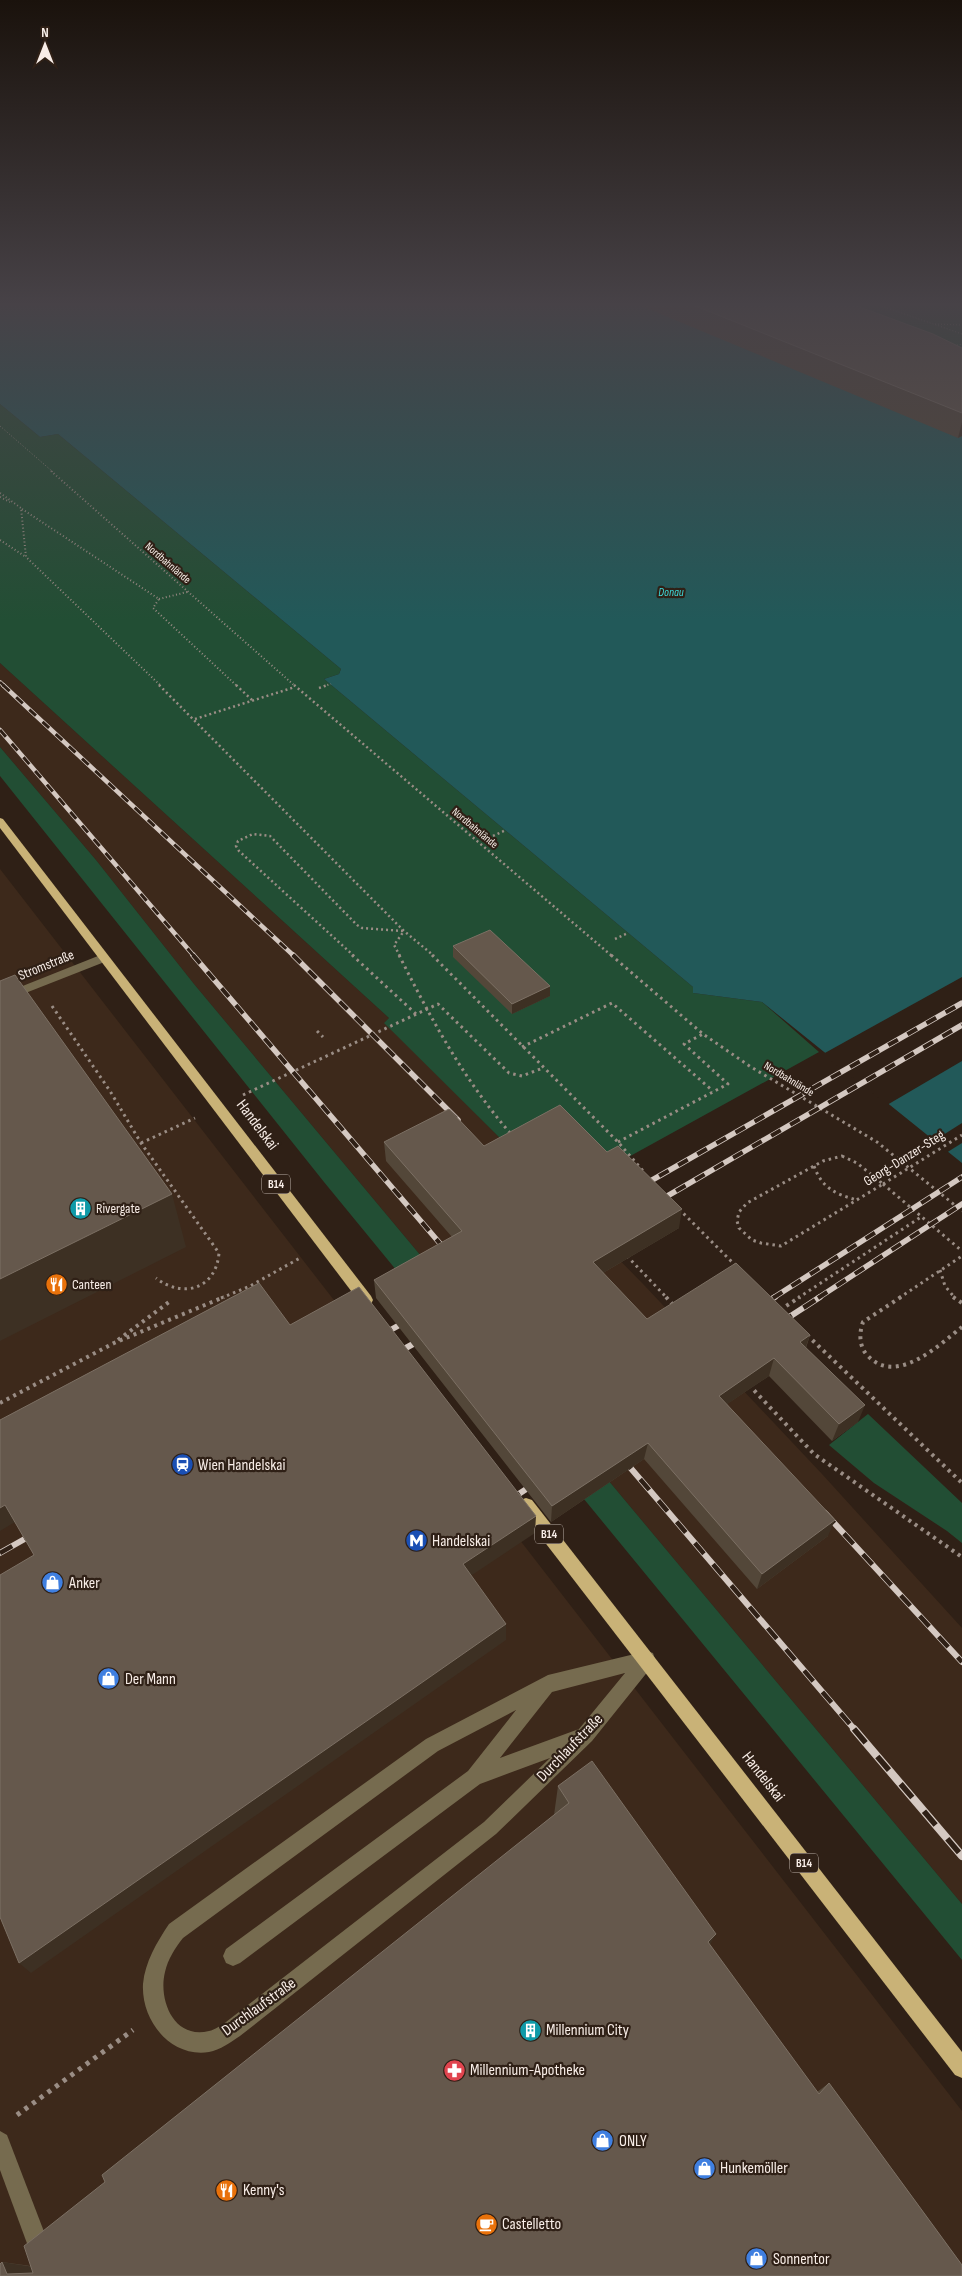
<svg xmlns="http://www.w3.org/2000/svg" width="962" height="2276" viewBox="0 0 962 2276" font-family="'Sofia Sans Condensed',sans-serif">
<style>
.built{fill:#3d291b}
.green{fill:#224e34}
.water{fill:#225959}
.pier{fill:#2f2016}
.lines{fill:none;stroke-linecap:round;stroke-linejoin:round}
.path-far5{stroke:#9a8d85;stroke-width:1;stroke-dasharray:1 2;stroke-linecap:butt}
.path-far4{stroke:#9a8d85;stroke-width:2;stroke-dasharray:1 2.5;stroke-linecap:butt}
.path-far3{stroke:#9a8d85;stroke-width:2.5;stroke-dasharray:2 3;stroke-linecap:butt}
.path-far2{stroke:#9a8d85;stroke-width:3;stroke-dasharray:2.5 4;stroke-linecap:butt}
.path-far1{stroke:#9a8d85;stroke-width:4;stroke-dasharray:3 4.5;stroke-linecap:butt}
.path{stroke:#9a8d85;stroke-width:5;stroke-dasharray:4 5.5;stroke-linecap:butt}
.minor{fill:#766b4f;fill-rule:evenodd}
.major{fill:#c9b277;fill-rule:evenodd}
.rail-far4-casing{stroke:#d4c8c1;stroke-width:4}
.rail-far3-casing{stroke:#d4c8c1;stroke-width:4.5}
.rail-far2-casing{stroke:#d4c8c1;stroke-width:5.5}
.rail-far1-casing{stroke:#d4c8c1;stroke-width:6}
.rail-casing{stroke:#d4c8c1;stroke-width:8}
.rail-far4{stroke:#2f2016;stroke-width:2.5;stroke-dasharray:7;stroke-linecap:butt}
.rail-far3{stroke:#2f2016;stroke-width:3;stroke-dasharray:9;stroke-linecap:butt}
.rail-far2{stroke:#2f2016;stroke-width:4;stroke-dasharray:11;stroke-linecap:butt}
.rail-far1{stroke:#2f2016;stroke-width:4.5;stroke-dasharray:14;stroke-linecap:butt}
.rail{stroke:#2f2016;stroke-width:5.5;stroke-dasharray:18;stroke-linecap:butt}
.wall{fill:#534739}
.shaded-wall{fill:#3d3023}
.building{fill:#65584c;stroke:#7c7064}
.labels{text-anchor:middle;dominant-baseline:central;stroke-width:4.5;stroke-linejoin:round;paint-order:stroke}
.far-street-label{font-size:11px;fill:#f8ede7;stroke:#2f2016}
.far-water-label{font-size:12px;font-style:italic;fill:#3ddbdc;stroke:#2f2016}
.shield{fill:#2f2016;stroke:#bcb0a8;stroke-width:1}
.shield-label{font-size:12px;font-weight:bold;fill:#f8ede7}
.street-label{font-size:14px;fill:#f8ede7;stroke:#2f2016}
.poi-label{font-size:14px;fill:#f8ede7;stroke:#2f2016;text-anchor:start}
.near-street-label{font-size:16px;fill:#f8ede7;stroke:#2f2016}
.near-poi-label{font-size:16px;fill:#f8ede7;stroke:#2f2016;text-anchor:start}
</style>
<rect width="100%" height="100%" fill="#2f2016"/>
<!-- built -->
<g class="built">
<path d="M0,663l389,355 -4,5 127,127 132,135 178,189 140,154v276l-768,-920 -98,-124 -96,-113z"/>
<path d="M0,869l962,1242v165h-962z"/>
</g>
<!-- green -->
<g class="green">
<path d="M835,303h127v47z"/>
<path d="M0,404l40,33 18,-3 283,235 -2,5 -15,5 369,308v6l69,9 57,50 -205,113 -102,-15 -128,-127 5,-5 -389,-355z"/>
<path d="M0,747l96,113 98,124 768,920v56l-638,-778 -324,-406z"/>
<path d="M868,1414l94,89v40l-15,-12 -73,-48 -45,-38z"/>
</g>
<!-- water -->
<path class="water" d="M0,303h835l127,47v813l-200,-161 -69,-9v-6l-369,-308 15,-5 2,-5 -283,-235 -18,3 -40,-33z"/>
<!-- pier -->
<g class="pier">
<path d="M962,977v84l-75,44 -64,-51z"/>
<path d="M962,1123v20l-16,10 -14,-11z"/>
</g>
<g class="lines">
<!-- path-far5 -->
<g class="path-far5">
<path d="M873,303l89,31"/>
<path d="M935,324l27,1"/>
<path d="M954,346l8,-2"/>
<path d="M0,426l53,46"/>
</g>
<!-- path-far4 -->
<g class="path-far4">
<path d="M51,471l244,215"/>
<path d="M0,493l21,15 5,49 135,129"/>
<path d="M0,497l10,5"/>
<path d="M22,509l137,90 -6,9 84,78"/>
<path d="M0,540l26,17"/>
<path d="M159,599l28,-7"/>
<path d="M324,686l7,-2"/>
</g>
<!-- path-far3 -->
<g class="path-far3">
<path d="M159,685l245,246 30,25"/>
<path d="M236,685l16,15"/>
<path d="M294,685l318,271"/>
<path d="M319,688l9,-3"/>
<path d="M195,719l100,-32"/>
<path d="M493,836l13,-6"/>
<path d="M615,939l13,-6"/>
<path d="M354,956l-115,-105 -3,-5 2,-5 15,-7 17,2 87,89 5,3 41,3"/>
<path d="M400,956l-6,-11 10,-14"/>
</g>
<!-- path-far2 -->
<g class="path-far2">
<path d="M352,955l64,59"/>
<path d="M399,955c32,64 65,125 112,179"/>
<path d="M432,955l186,187 26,30"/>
<path d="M611,955l92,79 48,33 126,75 85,69"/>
<path d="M52,1006l58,85 31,52 78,110c-3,36 -36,46 -63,25"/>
<path d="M317,1031l6,6"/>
<path d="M522,1047l90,-44 101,88"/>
<path d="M243,1095l195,-91 71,69 13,3 21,-8"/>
<path d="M618,1142l110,-58 -44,-40 19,-10"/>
<path d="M141,1143l54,-25"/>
<path d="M842,1156l15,7 26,21 -102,62 -20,-3 -9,-3 -13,-12 -2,-7 2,-9 8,-9 76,-42z"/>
<path d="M814,1166c8,22 21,28 43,34"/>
<path d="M883,1184l79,67"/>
<path d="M883,1184l79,-49"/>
<path d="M679,1209l57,57"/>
<path d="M627,1256l40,42"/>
<path d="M940,1270l5,16 10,12"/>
<path d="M221,1298l29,-12 50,-28"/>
<path d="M798,1298l123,-81"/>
<path d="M899,1298l63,-42"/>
</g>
<!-- path-far1 -->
<g class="path-far1">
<path d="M666,1297l8,9"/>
<path d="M901,1297l-38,25c-4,11 -4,24 4,33 29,32 72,-10 95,-28"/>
<path d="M953,1297l9,6"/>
<path d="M780,1310l20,-13"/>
<path d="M807,1335l155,148"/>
<path d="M118,1340l51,-38"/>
<path d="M749,1385l65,69 148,103"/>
<path d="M0,1403l114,-60 110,-46"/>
</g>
<!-- path -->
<path class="path" d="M17,2115l116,-85"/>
<!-- minor -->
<g class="minor">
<path d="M103,954l4,1 1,3 -1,3 -107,42v-8z"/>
<path d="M647,1651l6,2 2,6 -2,6 -61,76 -96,93 -256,202c-9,6 -20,14 -31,16 -39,6 -68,-32 -66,-68 2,-22 14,-42 26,-60l257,-185 122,-64zM625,1673l-46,56 -79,29 52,-66zM516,1710l-48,61 -242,178 -3,7 3,7 7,3 7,-3 240,-179 70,-26 -66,64 -258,200c-5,3 -11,8 -17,9 -35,9 -51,-31 -44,-59 3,-13 10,-24 18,-34l255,-187z"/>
<path d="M0,2131l7,4 54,141h-22l-39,-106z"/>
</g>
<!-- major -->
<g class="major">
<path d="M0,818l3,1 368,477 2,4 -2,4 -5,2 -5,-2 -361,-476z"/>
<path d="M526,1498l6,2 430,552v26l-7,-3 -435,-565 -2,-5 2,-5z"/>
</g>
<defs>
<path id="rail-far4" d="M0,682l4,4"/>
<g id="rail-far3">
<path d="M3,685l291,271"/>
<path d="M0,730l194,226"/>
</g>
<g id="rail-far2">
<path d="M193,955l256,299"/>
<path d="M293,955l165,165"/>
<path d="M640,1187l322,-184"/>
<path d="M657,1202l305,-177"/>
<path d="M773,1298l189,-121"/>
<path d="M818,1298l144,-94"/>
</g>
<g id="rail-far1">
<path d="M761,1306l14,-9"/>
<path d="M780,1323l40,-26"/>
<path d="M380,1336l30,-17"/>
<path d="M393,1355l31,-17"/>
<path d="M622,1458l233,272"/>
<path d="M508,1501l29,-19"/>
<path d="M825,1513l137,149"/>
<path d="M0,1553l37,-21"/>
</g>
<path id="rail" d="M854,1729l108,127"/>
</defs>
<!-- rail-far4 casing -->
<use href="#rail-far4" class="rail-far4-casing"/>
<!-- rail-far3 casing -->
<use href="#rail-far3" class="rail-far3-casing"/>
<!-- rail-far2 casing -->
<use href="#rail-far2" class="rail-far2-casing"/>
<!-- rail-far1 casing -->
<use href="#rail-far1" class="rail-far1-casing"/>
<!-- rail casing -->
<use href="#rail" class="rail-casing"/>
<!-- rail-far4 -->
<use href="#rail-far4" class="rail-far4"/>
<!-- rail-far3 -->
<use href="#rail-far3" class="rail-far3"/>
<!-- rail-far2 -->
<use href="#rail-far2" class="rail-far2"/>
<!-- rail-far1 -->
<use href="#rail-far1" class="rail-far1"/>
<!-- rail -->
<use href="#rail" class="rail"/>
</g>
<!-- wall -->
<g class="wall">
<path d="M639,303h210l113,45v88l-4,2 -319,-133z"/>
<path d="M453,946l97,50 -38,18 -59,-57z"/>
<path d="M384,1142l100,4 195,82 -76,45 44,46 163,16 -4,13 52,74 -26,19 -63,-65 -42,28 101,132 -71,53 -113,-130 -93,63 -175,-224 -2,-18 78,-43 -66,-76z"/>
<path d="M558,1786l152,159 107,147 12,-9 133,182 -962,11 2,-14 29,4 74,-84 449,-367z"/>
</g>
<!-- shaded-wall -->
<g class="shaded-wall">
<path d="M962,422v14l-4,2z"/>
<path d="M550,986v10l-38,18v-10z"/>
<path d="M172,1194l14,53 -186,94v-62z"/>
<path d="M682,1209l-3,19 -88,52 2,-18z"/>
<path d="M810,1335l-6,17 -4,-10z"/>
<path d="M774,1358l-5,18 -55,37 5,-17z"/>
<path d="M865,1405l-7,17 -26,19 7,-17z"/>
<path d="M648,1443l-4,16 -93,63 1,-16z"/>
<path d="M5,1505l10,17 -15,9v-23z"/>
<path d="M536,1516l-1,17 -72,48v-17z"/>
<path d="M835,1520l-7,16 -71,53 5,-15z"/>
<path d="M506,1624v16l-475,333 -12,-10z"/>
<path d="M716,1934l-13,23 5,-15z"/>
<path d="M2,2262l32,5 3,9 -30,-2z"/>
</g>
<!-- building -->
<g class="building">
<path d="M688,303h161l84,31 29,14v65z"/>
<path d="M490,930l60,56 -38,18 -59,-58z"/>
<path d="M15,975l157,219 -172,85v-298z"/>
<path d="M560,1105l47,47 11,-6 64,63 -89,53 54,57 89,-56 74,72 -10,7 65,63 -26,19 -65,-66 -55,38 116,124 -73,54 -114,-131 -96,63 -178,-226 88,-49 -78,-89 65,-33 35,37z"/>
<path d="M259,1283l31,42 69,-38 177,229 -73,48 43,60 -487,339 -19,-46v-342l34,-20 -29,-50 -5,3v-88z"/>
<path d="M592,1761l124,173 -8,8 111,152 10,-11 133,182v11h-962v-12l2,-2 5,12 26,-1 -9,-27 81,-64 -3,-7 467,-372 -11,-17z"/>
</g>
<!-- sky -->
<linearGradient id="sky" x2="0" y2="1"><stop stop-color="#1a120c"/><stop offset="0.49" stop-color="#474247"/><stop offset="1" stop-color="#474247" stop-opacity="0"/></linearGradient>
<rect width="962" height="621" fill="url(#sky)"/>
<!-- icons -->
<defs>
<symbol id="building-disc" viewBox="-11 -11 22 22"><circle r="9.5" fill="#0f9aa8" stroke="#2f2016"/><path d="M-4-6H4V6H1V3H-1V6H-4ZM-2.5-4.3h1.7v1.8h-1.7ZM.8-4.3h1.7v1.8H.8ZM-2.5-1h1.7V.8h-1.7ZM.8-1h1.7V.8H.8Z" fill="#fff"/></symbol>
<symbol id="restaurant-disc" viewBox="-11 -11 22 22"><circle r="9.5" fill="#e8710a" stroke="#2f2016"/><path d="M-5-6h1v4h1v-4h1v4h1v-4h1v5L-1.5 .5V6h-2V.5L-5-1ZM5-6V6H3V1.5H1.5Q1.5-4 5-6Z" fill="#fff"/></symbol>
<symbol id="station-disc" viewBox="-11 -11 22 22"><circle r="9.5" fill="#1a4fb4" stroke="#2f2016"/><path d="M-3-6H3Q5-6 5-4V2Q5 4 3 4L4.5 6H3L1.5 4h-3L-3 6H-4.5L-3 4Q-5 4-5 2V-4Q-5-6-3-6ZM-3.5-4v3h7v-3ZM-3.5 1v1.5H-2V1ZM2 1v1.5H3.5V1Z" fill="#fff"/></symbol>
<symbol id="metro-disc" viewBox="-11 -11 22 22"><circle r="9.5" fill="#1a4fb4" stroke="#2f2016"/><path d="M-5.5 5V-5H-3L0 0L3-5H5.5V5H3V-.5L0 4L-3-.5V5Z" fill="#fff"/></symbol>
<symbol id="shop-disc" viewBox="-11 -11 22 22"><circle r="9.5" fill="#3f7fe0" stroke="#2f2016"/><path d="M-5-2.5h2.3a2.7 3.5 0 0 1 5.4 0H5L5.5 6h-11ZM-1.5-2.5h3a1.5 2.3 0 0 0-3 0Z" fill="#fff"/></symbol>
<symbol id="pharmacy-disc" viewBox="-11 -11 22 22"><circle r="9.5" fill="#e0444e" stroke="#2f2016"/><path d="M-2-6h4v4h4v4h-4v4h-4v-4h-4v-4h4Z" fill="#fff"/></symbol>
<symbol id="cafe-disc" viewBox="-11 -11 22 22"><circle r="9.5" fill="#e8710a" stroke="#2f2016"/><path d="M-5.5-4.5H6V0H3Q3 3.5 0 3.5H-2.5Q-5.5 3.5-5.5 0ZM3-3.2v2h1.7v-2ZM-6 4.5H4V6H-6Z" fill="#fff"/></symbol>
</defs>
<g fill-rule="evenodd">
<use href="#building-disc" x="68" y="1196" width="25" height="25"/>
<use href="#restaurant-disc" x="44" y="1272" width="25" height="25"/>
<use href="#station-disc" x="170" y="1452" width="25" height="25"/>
<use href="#metro-disc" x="404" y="1528" width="25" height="25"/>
<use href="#shop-disc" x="40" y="1570" width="25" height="25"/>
<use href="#shop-disc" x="96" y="1666" width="25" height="25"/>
<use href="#building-disc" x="518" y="2018" width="25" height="25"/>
<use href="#pharmacy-disc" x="442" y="2058" width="25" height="25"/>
<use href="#shop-disc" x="590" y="2128" width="25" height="25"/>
<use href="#shop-disc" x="692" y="2156" width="25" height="25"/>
<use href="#restaurant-disc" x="214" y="2178" width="25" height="25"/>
<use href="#cafe-disc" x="474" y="2212" width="25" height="25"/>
<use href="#shop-disc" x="744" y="2246" width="25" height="25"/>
</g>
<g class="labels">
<!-- far-street labels -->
<g class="far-street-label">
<text transform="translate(168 563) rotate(41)">Nordbahnlände</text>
<text transform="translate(475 828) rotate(40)">Nordbahnlände</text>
<text transform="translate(789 1079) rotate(31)">Nordbahnlände</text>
</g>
<!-- far-water labels -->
<g class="far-water-label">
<text x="671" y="592">Donau</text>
</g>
<!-- shield labels -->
<g class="shield">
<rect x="262" y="1174.5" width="28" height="19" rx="4"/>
<rect x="535" y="1524.5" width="28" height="19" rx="4"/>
<rect x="790" y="1853.5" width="28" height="19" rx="4"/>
</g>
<g class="shield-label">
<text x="276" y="1184">B14</text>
<text x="549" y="1534">B14</text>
<text x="804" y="1863">B14</text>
</g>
<!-- street labels -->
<g class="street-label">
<text transform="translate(46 965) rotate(-22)">Stromstraße</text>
<text transform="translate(904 1158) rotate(-32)">Georg-Danzer-Steg</text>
</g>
<!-- poi labels -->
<g class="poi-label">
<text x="96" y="1208">Rivergate</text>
<text x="72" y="1284">Canteen</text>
</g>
<!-- near-street labels -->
<g class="near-street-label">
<text transform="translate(257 1125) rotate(53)">Handelskai</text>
<text transform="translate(570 1748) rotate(-46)">Durchlaufstraße</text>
<text transform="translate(763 1777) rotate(52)">Handelskai</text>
<text transform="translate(259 2007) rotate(-36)">Durchlaufstraße</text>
</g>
<!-- near-poi labels -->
<g class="near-poi-label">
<text x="198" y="1465">Wien Handelskai</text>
<text x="432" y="1541">Handelskai</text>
<text x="69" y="1583">Anker</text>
<text x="125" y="1679">Der Mann</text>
<text x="546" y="2030">Millennium City</text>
<text x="470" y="2070">Millennium-Apotheke</text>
<text x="619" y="2141">ONLY</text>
<text x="720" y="2168">Hunkemöller</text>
<text x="243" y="2190">Kenny's</text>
<text x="502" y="2224">Castelletto</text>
<text x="773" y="2259">Sonnentor</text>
</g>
</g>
<!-- north arrow -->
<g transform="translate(45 45)" stroke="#2f2016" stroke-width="4" paint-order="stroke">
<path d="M0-4L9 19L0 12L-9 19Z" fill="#f8ede7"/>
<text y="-8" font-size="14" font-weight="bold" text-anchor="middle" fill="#f8ede7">N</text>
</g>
</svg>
